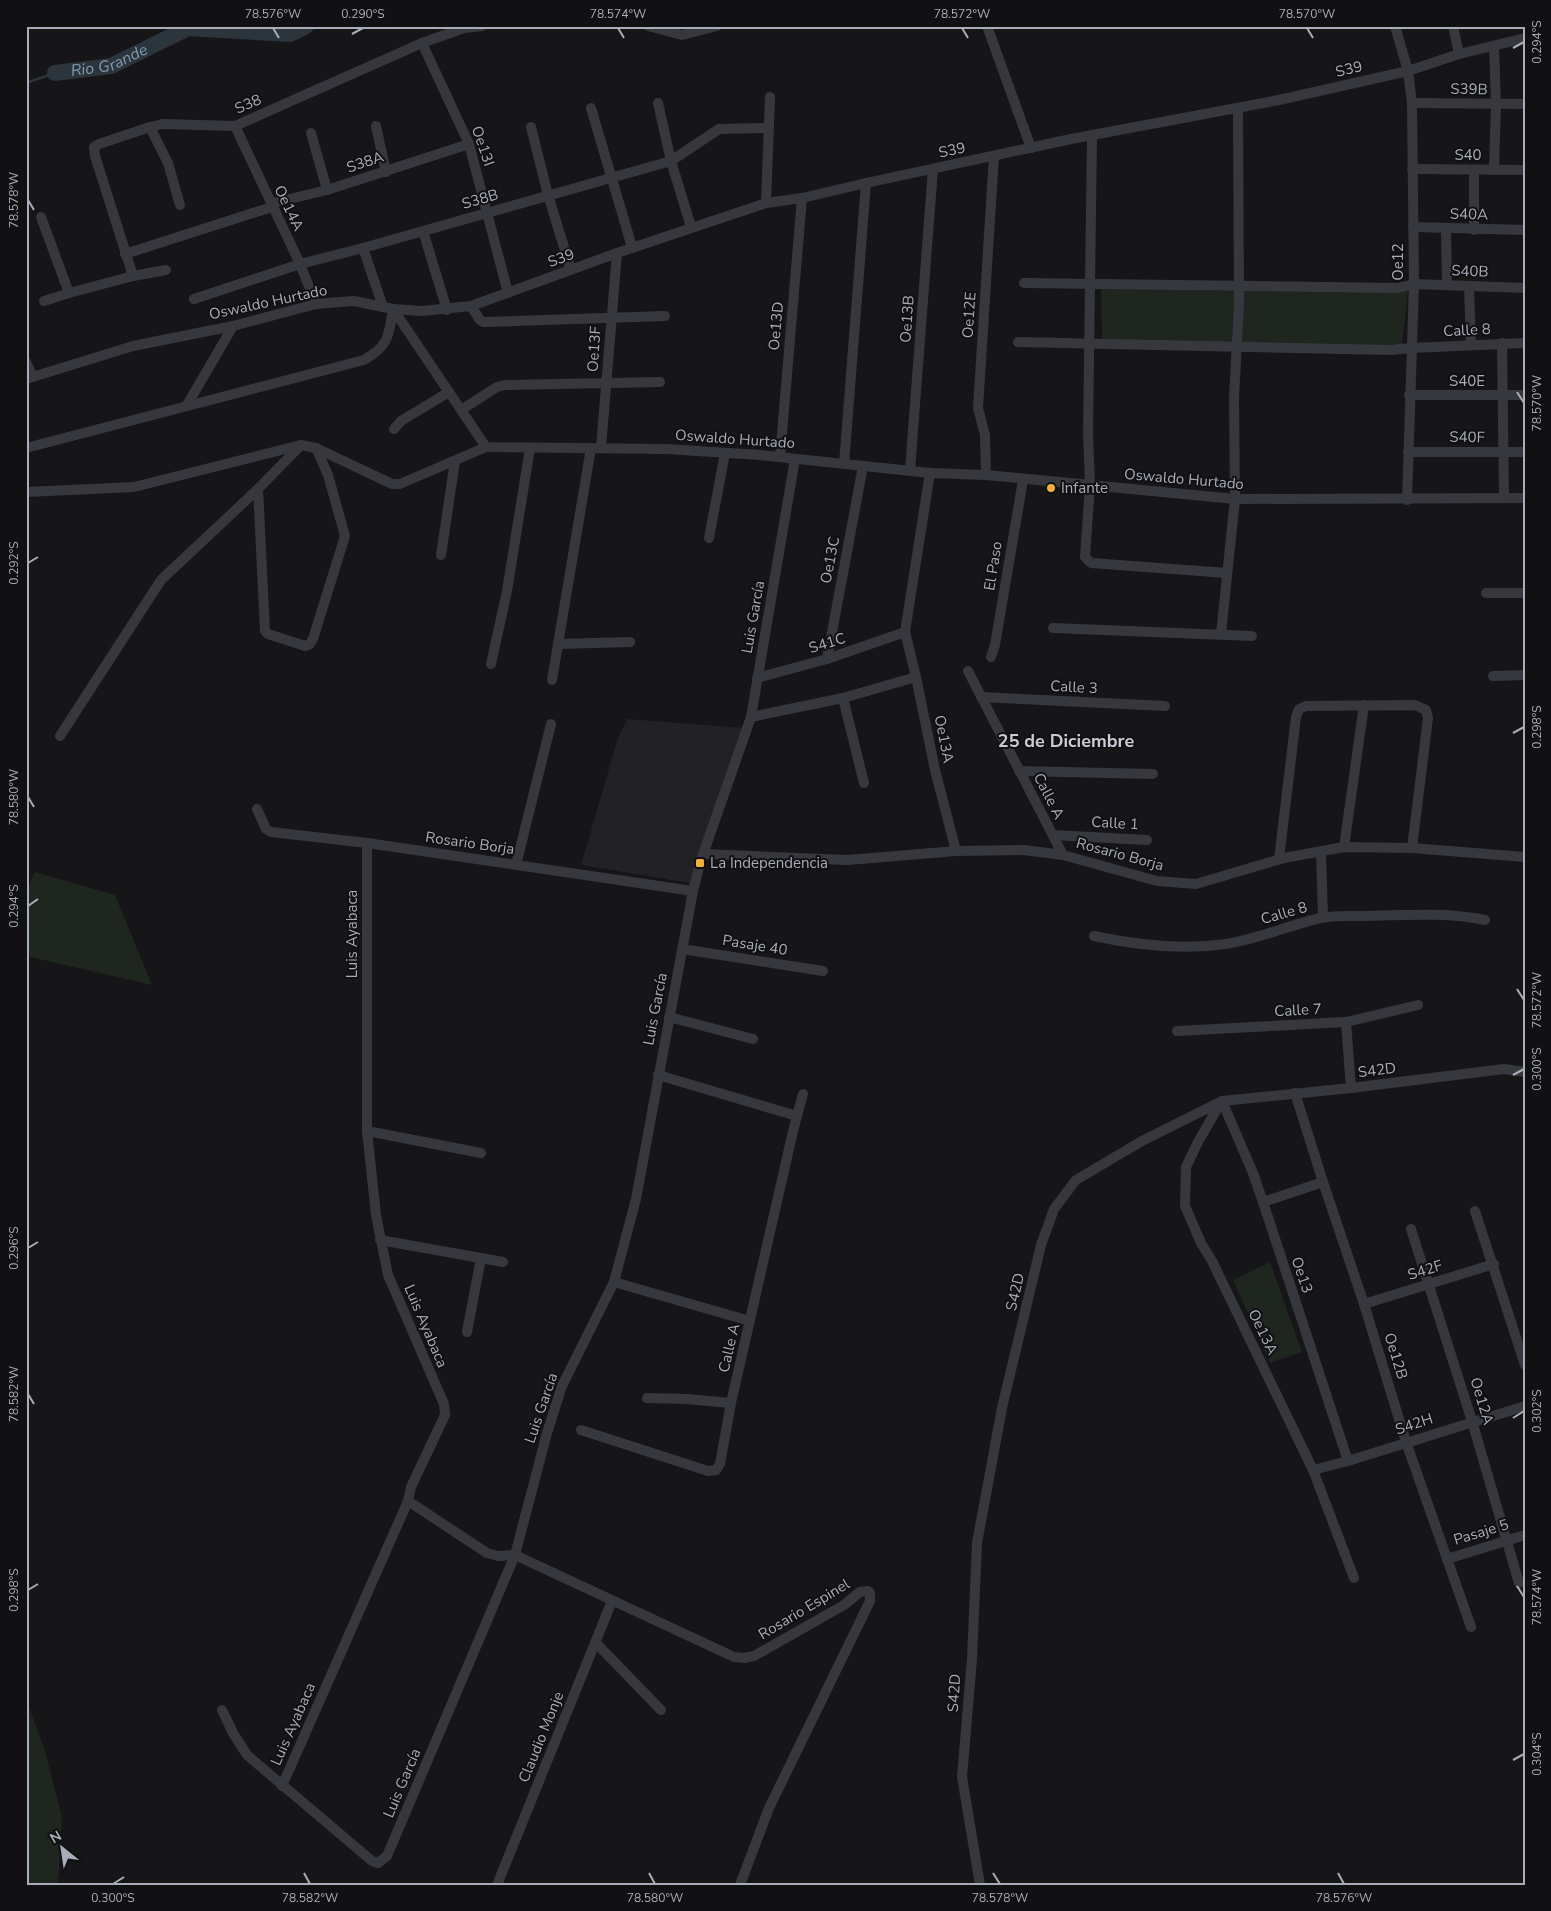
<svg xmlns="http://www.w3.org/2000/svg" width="1551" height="1911" viewBox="0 0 1551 1911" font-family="'Nunito Sans',sans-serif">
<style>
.built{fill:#222225}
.green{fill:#1e261f}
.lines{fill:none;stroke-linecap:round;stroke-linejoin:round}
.stream{stroke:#2c353c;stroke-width:2.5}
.river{stroke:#2c353c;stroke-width:16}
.street{stroke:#37383d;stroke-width:10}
.ticks{fill:none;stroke:#a8adb8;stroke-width:2}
.poi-dot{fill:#f2b134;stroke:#111113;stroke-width:2}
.labels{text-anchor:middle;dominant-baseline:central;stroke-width:4;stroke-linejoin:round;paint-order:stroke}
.street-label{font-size:15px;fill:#a8adb8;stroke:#111113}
.poi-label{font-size:15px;fill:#a8adb8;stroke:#111113;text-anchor:start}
.water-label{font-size:16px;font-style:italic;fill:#7f9bb3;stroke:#111113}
.quarter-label{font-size:18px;font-weight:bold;fill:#c9ccd4;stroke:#111113}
.neatline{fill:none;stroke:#a8adb8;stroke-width:2}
.ticks-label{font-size:12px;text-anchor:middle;fill:#a8adb8}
</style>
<rect width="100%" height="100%" fill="#161618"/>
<!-- built -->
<path class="built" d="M627,719l117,9 -54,155 -109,-18 36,-124z"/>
<!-- green -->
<g class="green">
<path d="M1101,288l135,3 -4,53 -130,-4z"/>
<path d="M1243,291h165l-6,55 -161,-3z"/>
<path d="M35,872l80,23 37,90 -126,-29v-65z"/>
<path d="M1270,1262l32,90 -32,11 -37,-83z"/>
<path d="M26,1699l19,52 17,66 -4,68h-32z"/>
</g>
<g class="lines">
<!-- stream -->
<g class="stream">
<path d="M184,26l4,2"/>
<path d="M26,83l29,-10"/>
</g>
<!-- river -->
<path class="river" id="s1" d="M55,73l56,-7 77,-38 102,6 16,-8"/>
<!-- street -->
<g class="street">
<path d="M648,26l34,9 35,-9"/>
<path d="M987,26l44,122"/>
<path d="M1395,26l13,45 4,32 2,181 -7,216"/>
<path d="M1453,26l6,28"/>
<path d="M422,43l47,101 39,149"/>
<path d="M1494,46l2,58 -2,66"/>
<path d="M658,103l13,58 20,66"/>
<path d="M1412,103l113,1"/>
<path d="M591,108l41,139"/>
<path d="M235,126l65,138 16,40"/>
<path d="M376,126l10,46"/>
<path d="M150,127l18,36 12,42"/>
<path d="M531,127l17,68 23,75"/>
<path d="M311,133l16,57"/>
<path d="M1092,136l-4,298 2,51 -5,72 6,6 136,10"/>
<path d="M1412,169l113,1"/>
<path d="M1474,170v60"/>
<path d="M766,203l4,-106"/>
<path d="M41,217l28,76 64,-17 -38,-120 -1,-9 5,-3 51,-17 13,-3 72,2 187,-83 42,-15 18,-2"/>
<path d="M1413,227l112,3"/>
<path d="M1446,229l1,56"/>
<path d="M423,231l24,79"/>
<path d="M363,248l20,59"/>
<path d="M125,254l147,-47 5,-5 50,-12 142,-46"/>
<path d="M133,276l33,-6"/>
<path d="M1024,283l373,5 17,-4 111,4"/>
<path d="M1469,286l2,59"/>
<path d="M194,299l106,-35 63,-16 308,-87 48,-32 50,-1"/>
<path d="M44,301l25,-8"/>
<path d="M471,306l9,14 4,2 181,-6"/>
<path d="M1018,342l373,8 20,-2 114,-5"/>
<path d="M1502,343l2,155"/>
<path d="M26,362l7,15"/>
<path d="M26,379l107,-33 100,-20 83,-22 38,-3 39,8 93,138 180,2 94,6 170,18 56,2 249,24 290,-1"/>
<path d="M1409,395h116"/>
<path d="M187,405l46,-79"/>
<path d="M461,410l36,-23 8,-2 155,-3"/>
<path d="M394,429l7,-8 48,-29"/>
<path d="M300,446l-42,43 7,142 3,3 37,12 5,-2 3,-5 32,-103 -17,-61 -12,-27"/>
<path d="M26,448l338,-88c25,-14 25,-25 29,-51l29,2 49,-5 146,-53 149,-50 36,-5 64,-15 205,-44 208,-39 129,-29 51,-17 66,-16"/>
<path d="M601,448l16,-195"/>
<path d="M1408,452h117"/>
<path d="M780,457l22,-259"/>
<path d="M844,464l22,-281"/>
<path d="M910,470l23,-301"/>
<path d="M930,473l-25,159 11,45 19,93 21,81"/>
<path d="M986,475l-1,-40 -7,-27 16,-252"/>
<path d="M26,492l108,-5 167,-42 15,3 76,36h8l86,-37"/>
<path d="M709,538l16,-85"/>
<path d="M441,555l14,-94"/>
<path d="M1486,593h39"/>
<path d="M1053,628l199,8"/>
<path d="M1221,634l14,-135 -1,-102 5,-93 -1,-195"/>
<path d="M558,644l72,-2"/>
<path d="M991,657l4,-12 28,-165"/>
<path d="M827,659l36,-193"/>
<path d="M491,664l16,-73 23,-143"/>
<path d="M968,671l95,184"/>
<path d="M1493,676l32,-1"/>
<path d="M757,678l70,-19 78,-27"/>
<path d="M552,680l39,-232"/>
<path d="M981,697l184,9"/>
<path d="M843,698l21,85"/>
<path d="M751,717l92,-19 73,-21"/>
<path d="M60,736l101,-156 97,-91"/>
<path d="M1019,771l134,3"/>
<path d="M257,809l9,20 5,3 96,11 326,48"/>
<path d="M1053,835l94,5"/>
<path d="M1344,847l20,-142"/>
<path d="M1321,852l2,65"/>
<path d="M703,854l145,6 108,-9 68,-1 39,5 94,26 39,3 88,-26 60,-11 68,1 113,9"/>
<path d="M1279,859l17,-142 3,-8 7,-3 109,-1 11,5 2,8 -16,130"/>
<path d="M516,865l35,-141"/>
<path d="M1094,936c42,9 89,14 132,8 33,-5 63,-19 95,-26 13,-3 29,-2 42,-2 38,-1 86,-4 122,4"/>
<path d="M682,949l141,22"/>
<path d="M669,1017l84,22"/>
<path d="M1346,1022l5,66"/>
<path d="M1177,1031l169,-9 72,-17"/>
<path d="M658,1075l139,41"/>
<path d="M1295,1093l28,89 41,122 42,138 65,185"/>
<path d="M1222,1101l31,72 10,29 85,259"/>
<path d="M1221,1102l-23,40 -12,25 -1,39 16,37 11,18 101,209 41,108"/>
<path d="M367,1131l114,22"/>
<path d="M1263,1202l60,-20"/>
<path d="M1475,1211l50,154"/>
<path d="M1411,1229l61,192 47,162"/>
<path d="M380,1240l123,22"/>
<path d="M614,1282l136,39"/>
<path d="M1364,1304l130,-40"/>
<path d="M467,1332l14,-74"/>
<path d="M647,1398l40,1 44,4"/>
<path d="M581,1430l127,41 8,-1 4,-6 11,-61 63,-276 9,-33"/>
<path d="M1313,1470l35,-9 177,-55"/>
<path d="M408,1501l79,52 11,3 17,-1 32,-122 15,-47 52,-104 22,-83 57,-308 7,-28 51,-146 44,-258"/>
<path d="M1447,1559l78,-24"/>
<path d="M595,1642l66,68"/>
<path d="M222,1710l11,23 14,22 125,106 6,2 9,-7 128,-301 219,102 10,1 10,-2 90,-51 16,-13 8,-1 2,2v8l-101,207 -29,77"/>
<path d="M282,1786l126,-285 3,-14 34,-72 -1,-11 -56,-129 -12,-60 -9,-84v-288"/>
<path d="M497,1885l115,-284"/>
<path d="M980,1885l-18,-108 10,-118 5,-116 25,-135 39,-163 13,-36 22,-29 66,-39 80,-40 129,-13 153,-19 21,3"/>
</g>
</g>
<!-- ticks -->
<path class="ticks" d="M273,28l6,10M618,28l6,10M962,28l6,10M1307,28l6,10M352,34l11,-6M1513,48l11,-6M28,200l6,10M1517,392l7,11M28,563l10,-6M1513,733l11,-6M28,797l6,10M28,906l10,-7M1517,989l7,11M1513,1075l11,-6M28,1248l10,-6M28,1394l6,10M1513,1418l11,-7M1517,1586l7,11M28,1590l10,-6M1513,1760l11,-6M304,1873l6,11M649,1873l6,11M993,1873l7,11M1338,1873l6,11M113,1884l11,-7"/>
<!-- markers -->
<g class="poi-dot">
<circle cx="1051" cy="488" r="5"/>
<rect x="695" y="858" width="10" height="10" rx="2.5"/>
</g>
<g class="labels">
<!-- street labels -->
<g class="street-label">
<text transform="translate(1349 69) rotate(-13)">S39</text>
<text transform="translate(1469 89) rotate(1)">S39B</text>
<text transform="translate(248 104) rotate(-24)">S38</text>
<text transform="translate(483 146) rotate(71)">Oe13I</text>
<text transform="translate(952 150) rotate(-12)">S39</text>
<text x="1468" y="155">S40</text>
<text transform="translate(365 162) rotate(-18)">S38A</text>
<text transform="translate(480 199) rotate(-16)">S38B</text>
<text transform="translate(289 208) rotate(64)">Oe14A</text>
<text transform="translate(1469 214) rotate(1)">S40A</text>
<text transform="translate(561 258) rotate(-20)">S39</text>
<text transform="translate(1398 262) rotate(-90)">Oe12</text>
<text transform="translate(1470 271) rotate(2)">S40B</text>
<text transform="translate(268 302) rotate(-12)">Oswaldo Hurtado</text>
<text transform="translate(969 315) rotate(-86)">Oe12E</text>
<text transform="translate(907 319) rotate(-86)">Oe13B</text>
<text transform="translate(776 326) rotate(-85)">Oe13D</text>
<text transform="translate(1467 330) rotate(-3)">Calle 8</text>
<text transform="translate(594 349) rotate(-86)">Oe13F</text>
<text x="1467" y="381">S40E</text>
<text transform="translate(1467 437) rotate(1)">S40F</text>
<text transform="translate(735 439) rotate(4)">Oswaldo Hurtado</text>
<text transform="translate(1184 479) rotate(5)">Oswaldo Hurtado</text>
<text transform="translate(830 560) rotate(-79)">Oe13C</text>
<text transform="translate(993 566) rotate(-81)">El Paso</text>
<text transform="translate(753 617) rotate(-80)">Luis García</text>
<text transform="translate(827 643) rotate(-17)">S41C</text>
<text transform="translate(1074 687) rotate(3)">Calle 3</text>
<text transform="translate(944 739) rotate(79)">Oe13A</text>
<text transform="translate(1049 796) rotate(63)">Calle A</text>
<text transform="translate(1115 823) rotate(3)">Calle 1</text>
<text transform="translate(470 843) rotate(8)">Rosario Borja</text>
<text transform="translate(1120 854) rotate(15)">Rosario Borja</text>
<text transform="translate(1284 913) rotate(-16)">Calle 8</text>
<text transform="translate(352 934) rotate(-90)">Luis Ayabaca</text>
<text transform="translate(755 945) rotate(9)">Pasaje 40</text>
<text transform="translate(655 1009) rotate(-79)">Luis García</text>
<text transform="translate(1298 1010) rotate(-3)">Calle 7</text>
<text transform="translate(1377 1070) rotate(-7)">S42D</text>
<text transform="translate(1425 1270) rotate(-17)">S42F</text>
<text transform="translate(1302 1275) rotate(71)">Oe13</text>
<text transform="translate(1015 1292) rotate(-77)">S42D</text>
<text transform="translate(426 1326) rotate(67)">Luis Ayabaca</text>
<text transform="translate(1263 1332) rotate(64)">Oe13A</text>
<text transform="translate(729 1348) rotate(-77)">Calle A</text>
<text transform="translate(1396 1356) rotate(73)">Oe12B</text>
<text transform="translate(1482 1401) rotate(73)">Oe12A</text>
<text transform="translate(541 1408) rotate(-71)">Luis García</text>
<text transform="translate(1414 1424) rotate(-18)">S42H</text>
<text transform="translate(1481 1532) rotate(-17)">Pasaje 5</text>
<text transform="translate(804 1609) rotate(-31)">Rosario Espinel</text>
<text transform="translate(954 1693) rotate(-86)">S42D</text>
<text transform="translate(293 1724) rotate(-66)">Luis Ayabaca</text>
<text transform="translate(541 1737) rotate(-68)">Claudio Monje</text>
<text transform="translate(402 1783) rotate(-67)">Luis García</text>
</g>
<!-- poi labels -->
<g class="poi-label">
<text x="1061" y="488">Infante</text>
<text x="710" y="863">La Independencia</text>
</g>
<!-- water labels -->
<g class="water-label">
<text stroke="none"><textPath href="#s1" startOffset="56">Rio Grande</textPath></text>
</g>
<!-- quarter labels -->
<g class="quarter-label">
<text x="1066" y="741">25 de Diciembre</text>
</g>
</g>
<!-- border -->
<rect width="1551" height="1911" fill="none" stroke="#111113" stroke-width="55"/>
<!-- north arrow -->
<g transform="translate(62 1848) rotate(330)" stroke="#111113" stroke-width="4" paint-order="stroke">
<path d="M0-4L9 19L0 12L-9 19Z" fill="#a8adb8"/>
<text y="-8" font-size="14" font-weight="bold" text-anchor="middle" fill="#a8adb8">N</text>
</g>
<rect x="28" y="28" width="1496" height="1856" class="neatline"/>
<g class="ticks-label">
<text x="273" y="18">78.576°W</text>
<text x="363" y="18">0.290°S</text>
<text x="618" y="18">78.574°W</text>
<text x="962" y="18">78.572°W</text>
<text x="1307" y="18">78.570°W</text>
<text transform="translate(1537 42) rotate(-90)" y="4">0.294°S</text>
<text transform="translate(14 200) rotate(-90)" y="4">78.578°W</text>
<text transform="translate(1537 403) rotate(-90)" y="4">78.570°W</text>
<text transform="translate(14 563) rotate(-90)" y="4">0.292°S</text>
<text transform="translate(1537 727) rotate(-90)" y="4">0.298°S</text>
<text transform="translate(14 797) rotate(-90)" y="4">78.580°W</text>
<text transform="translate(14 906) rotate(-90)" y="4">0.294°S</text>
<text transform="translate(1537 1000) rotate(-90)" y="4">78.572°W</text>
<text transform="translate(1537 1069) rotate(-90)" y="4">0.300°S</text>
<text transform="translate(14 1248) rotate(-90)" y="4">0.296°S</text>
<text transform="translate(14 1394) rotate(-90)" y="4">78.582°W</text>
<text transform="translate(1537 1411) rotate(-90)" y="4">0.302°S</text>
<text transform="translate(14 1590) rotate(-90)" y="4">0.298°S</text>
<text transform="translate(1537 1597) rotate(-90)" y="4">78.574°W</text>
<text transform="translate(1537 1754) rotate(-90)" y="4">0.304°S</text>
<text x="113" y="1902">0.300°S</text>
<text x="310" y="1902">78.582°W</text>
<text x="655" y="1902">78.580°W</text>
<text x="1000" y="1902">78.578°W</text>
<text x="1344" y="1902">78.576°W</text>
</g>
</svg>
